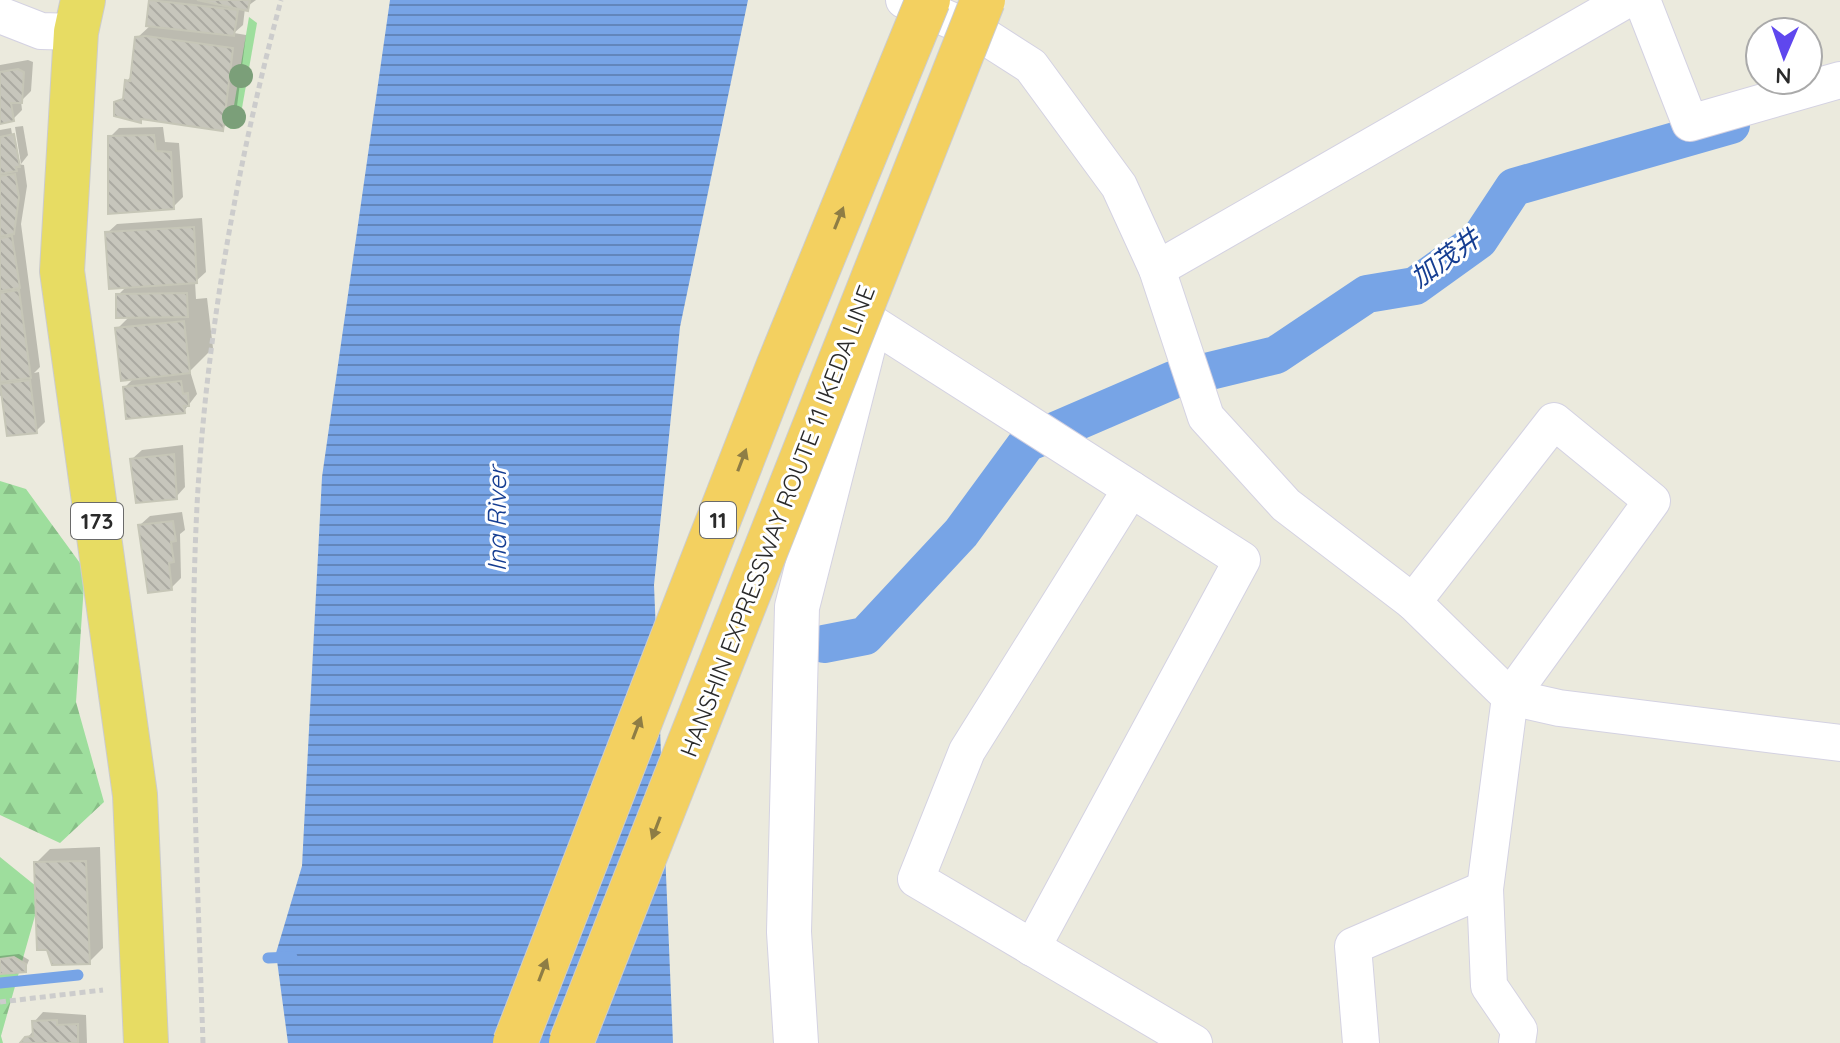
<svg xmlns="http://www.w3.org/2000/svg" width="1840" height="1043" viewBox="0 0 1840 1043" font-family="Quicksand,'Noto Sans JP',sans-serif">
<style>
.green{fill:#9ede9d}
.forest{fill:url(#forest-firs)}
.water{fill:url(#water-rules)}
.shadow{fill:#0003}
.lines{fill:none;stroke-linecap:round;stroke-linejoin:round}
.stream{stroke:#77a4e6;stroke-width:11}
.canal{stroke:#77a4e6;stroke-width:38}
.building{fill:url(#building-back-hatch);stroke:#c6c6b7;stroke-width:2}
.minor-casing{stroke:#d4d2e2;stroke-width:38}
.tertiary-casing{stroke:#d4d2e2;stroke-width:46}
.trunk-casing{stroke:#ccc;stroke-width:46}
.path{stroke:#ccc;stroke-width:5;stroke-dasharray:6 4;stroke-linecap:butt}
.minor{stroke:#fff;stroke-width:36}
.tertiary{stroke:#fff;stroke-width:44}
.trunk{stroke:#e7dc63;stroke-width:44}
.motorway-bridge-casing{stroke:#ccc;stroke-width:46;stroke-linecap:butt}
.motorway-bridge{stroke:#f3d060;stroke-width:44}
.tree{fill:#7b9f79}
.oneway{fill:#8e7d45}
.labels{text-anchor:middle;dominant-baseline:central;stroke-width:6;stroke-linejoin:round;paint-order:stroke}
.shield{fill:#fff;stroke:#6a6a6a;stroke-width:2}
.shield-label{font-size:22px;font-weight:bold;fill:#2a2a2a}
.street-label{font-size:24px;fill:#2a2a2a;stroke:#fff}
.water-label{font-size:26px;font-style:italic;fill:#163e92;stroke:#fff}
</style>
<defs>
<pattern id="forest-firs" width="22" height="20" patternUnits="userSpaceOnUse" patternTransform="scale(2)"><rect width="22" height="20" fill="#9ede9d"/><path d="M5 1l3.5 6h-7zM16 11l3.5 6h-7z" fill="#88bf87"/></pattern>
<pattern id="water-rules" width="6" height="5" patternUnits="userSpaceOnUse" patternTransform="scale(2)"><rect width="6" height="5" fill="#77a4e6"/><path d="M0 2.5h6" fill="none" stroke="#6286bb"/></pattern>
<pattern id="building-back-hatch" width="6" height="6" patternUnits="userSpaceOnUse" patternTransform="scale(2)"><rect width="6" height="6" fill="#c7c6bc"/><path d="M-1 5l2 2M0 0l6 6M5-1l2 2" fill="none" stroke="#abaaa2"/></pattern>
</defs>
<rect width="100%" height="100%" fill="#ebeadd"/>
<!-- green -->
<path class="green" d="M249,17l8,6 -18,102 -4,4h-5z"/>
<!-- forest -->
<g class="forest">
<path d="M0,481l26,8 59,81 -9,132 28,100 -44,41 -60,-28z"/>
<path d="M0,857l42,34 -41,145 2,7h-3z"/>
</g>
<!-- water -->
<path class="water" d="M390,0h358l-68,327 -26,258 19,458h-385l-12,-90 26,-87 20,-389z"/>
<!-- shadow -->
<g class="shadow">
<path d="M151,0h105l-11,8 -2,17 -9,8 12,2 -10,79 -14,15 -78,-12 -4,4 -21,-4 -5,-10 11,-10 2,-16 5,-6 5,-37 14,-13z"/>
<path d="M28,60l5,2 -2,29 -10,10 1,9 -9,9 -13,3v-57z"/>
<path d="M23,126l5,29 -7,9 -6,-37z"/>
<path d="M163,127l2,15 14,1 4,54 -10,10 -63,-70 9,-9z"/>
<path d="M11,128l6,36 7,1 3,21 -6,38 19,143 -6,6 5,-1 6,50 -9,9 -32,-36 -4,1v-266z"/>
<path d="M202,218l4,54 -11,10 1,17 11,-1 6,50 -23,23 7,23 -13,17 -59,-24 10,-10 -18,-48 13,-13 -12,-21 9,-9 -20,-53 10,-9z"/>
<path d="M183,445l2,42 -9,10 -44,-38 10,-9z"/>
<path d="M182,512l3,18 -5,4 1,44 -10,10 -31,-63 10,-9z"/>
<path d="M100,847l3,101 -14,14 -53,-99 14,-14z"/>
<path d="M19,954l10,6 -4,10 -25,2v-16z"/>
<path d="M43,1012l43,3 1,28h-64l11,-13v-8z"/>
</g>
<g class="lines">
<!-- stream -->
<g class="stream">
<path d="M268,958l24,-1"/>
<path d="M0,983l78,-8"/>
</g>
<!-- canal -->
<path class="canal" d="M824,644l41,-8 96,-103 66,-90 146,-63 103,-25 91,-61 48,-8 64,-46 35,-53 217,-62"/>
</g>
<!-- building -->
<g class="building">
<path d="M149,0l89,10 -4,26 -88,-10z"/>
<path d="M197,0h53l-2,11z"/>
<path d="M146,36l87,12 -10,83 -82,-12v4l-27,-7v-14l9,-3 2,-19 5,1 5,-44z"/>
<path d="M18,69l6,3 -2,31h-11l3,18 -14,3v-52z"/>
<path d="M14,134l6,33h-4l1,4 -17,3v-37z"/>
<path d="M154,135l2,16 15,1 3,57 -66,5v-78z"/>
<path d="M15,174l4,23 -5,37 -14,2v-60z"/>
<path d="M194,227l3,56 -88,6 -4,-57z"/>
<path d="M12,236l8,52 -20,3v-53z"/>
<path d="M19,290l12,88 -31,4v-89z"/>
<path d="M187,293l1,24 -72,1v-24z"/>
<path d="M184,321l6,52 -69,8 -6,-53z"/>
<path d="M30,380l7,53 -30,3 -7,-52z"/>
<path d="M181,381l2,13 5,-1 1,13h-5l1,7 -59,6 -3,-32z"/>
<path d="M174,454l3,45 -41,4 -6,-44z"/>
<path d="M173,521l3,20 -5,1 3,20 -5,1 3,27 -24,3 -10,-68z"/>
<path d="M86,861l4,103 -38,1 -5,-15h-10l-3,-88z"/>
<path d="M14,957l12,7v8l-26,2v-15z"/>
<path d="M57,1020v5l21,-1v19h-58l5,-6 8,-1 -1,-15z"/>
</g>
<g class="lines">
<defs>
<g id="minor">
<path d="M904,0l74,32 53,34 88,120 38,83 49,148 80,88 127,97 97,95 49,11 281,35"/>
<path d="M1642,0l48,123 150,-43"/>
<path d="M0,15l41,16 35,1"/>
<path d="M1157,269l469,-269"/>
<path d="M870,322l372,238 -210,388"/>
<path d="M1131,489l-164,262 -51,128 278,164"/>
<path d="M1413,602l141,-181 98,80 -142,196 -25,192 4,97 30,44 -2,13"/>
<path d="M1361,1043l-8,-97 132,-57"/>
</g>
<path id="tertiary" d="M796,1043l-7,-111 8,-325 69,-271"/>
<path id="trunk" d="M83,0l-7,32 -14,239 73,524 11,248"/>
</defs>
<!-- minor casing -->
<use href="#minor" class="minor-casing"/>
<!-- tertiary casing -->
<use href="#tertiary" class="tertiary-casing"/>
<!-- trunk casing -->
<use href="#trunk" class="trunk-casing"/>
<!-- path -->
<g class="path">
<path d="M0,1002l103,-12"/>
<path d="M203,1043c-6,-179 -15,-358 -6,-537 9,-170 40,-342 84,-506"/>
</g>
<!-- minor -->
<use href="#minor" class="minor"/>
<!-- tertiary -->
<use href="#tertiary" class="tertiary"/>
<!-- trunk -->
<use href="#trunk" class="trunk"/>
<defs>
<g id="motorway-bridge">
<path d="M515,1043l263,-676 150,-367"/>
<path d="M571,1043l412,-1043"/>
</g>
</defs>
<!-- motorway-bridge casing -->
<use href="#motorway-bridge" class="motorway-bridge-casing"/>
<!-- motorway-bridge -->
<use href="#motorway-bridge" class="motorway-bridge"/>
</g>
<!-- trees -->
<g class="tree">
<circle cx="241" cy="76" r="12"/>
<circle cx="234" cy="117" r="12"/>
</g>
<!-- one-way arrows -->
<defs><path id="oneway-solid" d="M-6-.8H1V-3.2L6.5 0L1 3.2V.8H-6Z" transform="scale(2)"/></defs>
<g class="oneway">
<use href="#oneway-solid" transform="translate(839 218) rotate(-68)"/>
<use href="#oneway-solid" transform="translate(742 460) rotate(-69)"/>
<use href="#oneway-solid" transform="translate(637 728) rotate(-69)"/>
<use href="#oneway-solid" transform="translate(656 828) rotate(111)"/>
<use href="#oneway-solid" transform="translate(543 970) rotate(-69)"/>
</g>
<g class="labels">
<!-- shield labels -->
<g class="shield">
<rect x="700" y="502" width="36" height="36" rx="6"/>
<rect x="71" y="503" width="52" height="36" rx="6"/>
</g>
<g class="shield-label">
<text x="718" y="520">11</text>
<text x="97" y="521">173</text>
</g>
<!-- street labels -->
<g class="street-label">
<text transform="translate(777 521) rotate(-69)">HANSHIN EXPRESSWAY ROUTE 11 IKEDA LINE</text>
</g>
<!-- water labels -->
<g class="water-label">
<text transform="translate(1445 258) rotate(-36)">加茂井</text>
<text transform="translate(496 519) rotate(-90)">Ina River</text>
</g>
</g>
<!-- north arrow -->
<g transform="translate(1784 56) rotate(182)"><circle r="38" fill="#ffffff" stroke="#aaaaaa" stroke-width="2"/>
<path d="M0-6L14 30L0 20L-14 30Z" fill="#5f47ee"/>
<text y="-12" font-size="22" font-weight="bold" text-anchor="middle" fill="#2a2a2a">N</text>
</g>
</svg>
